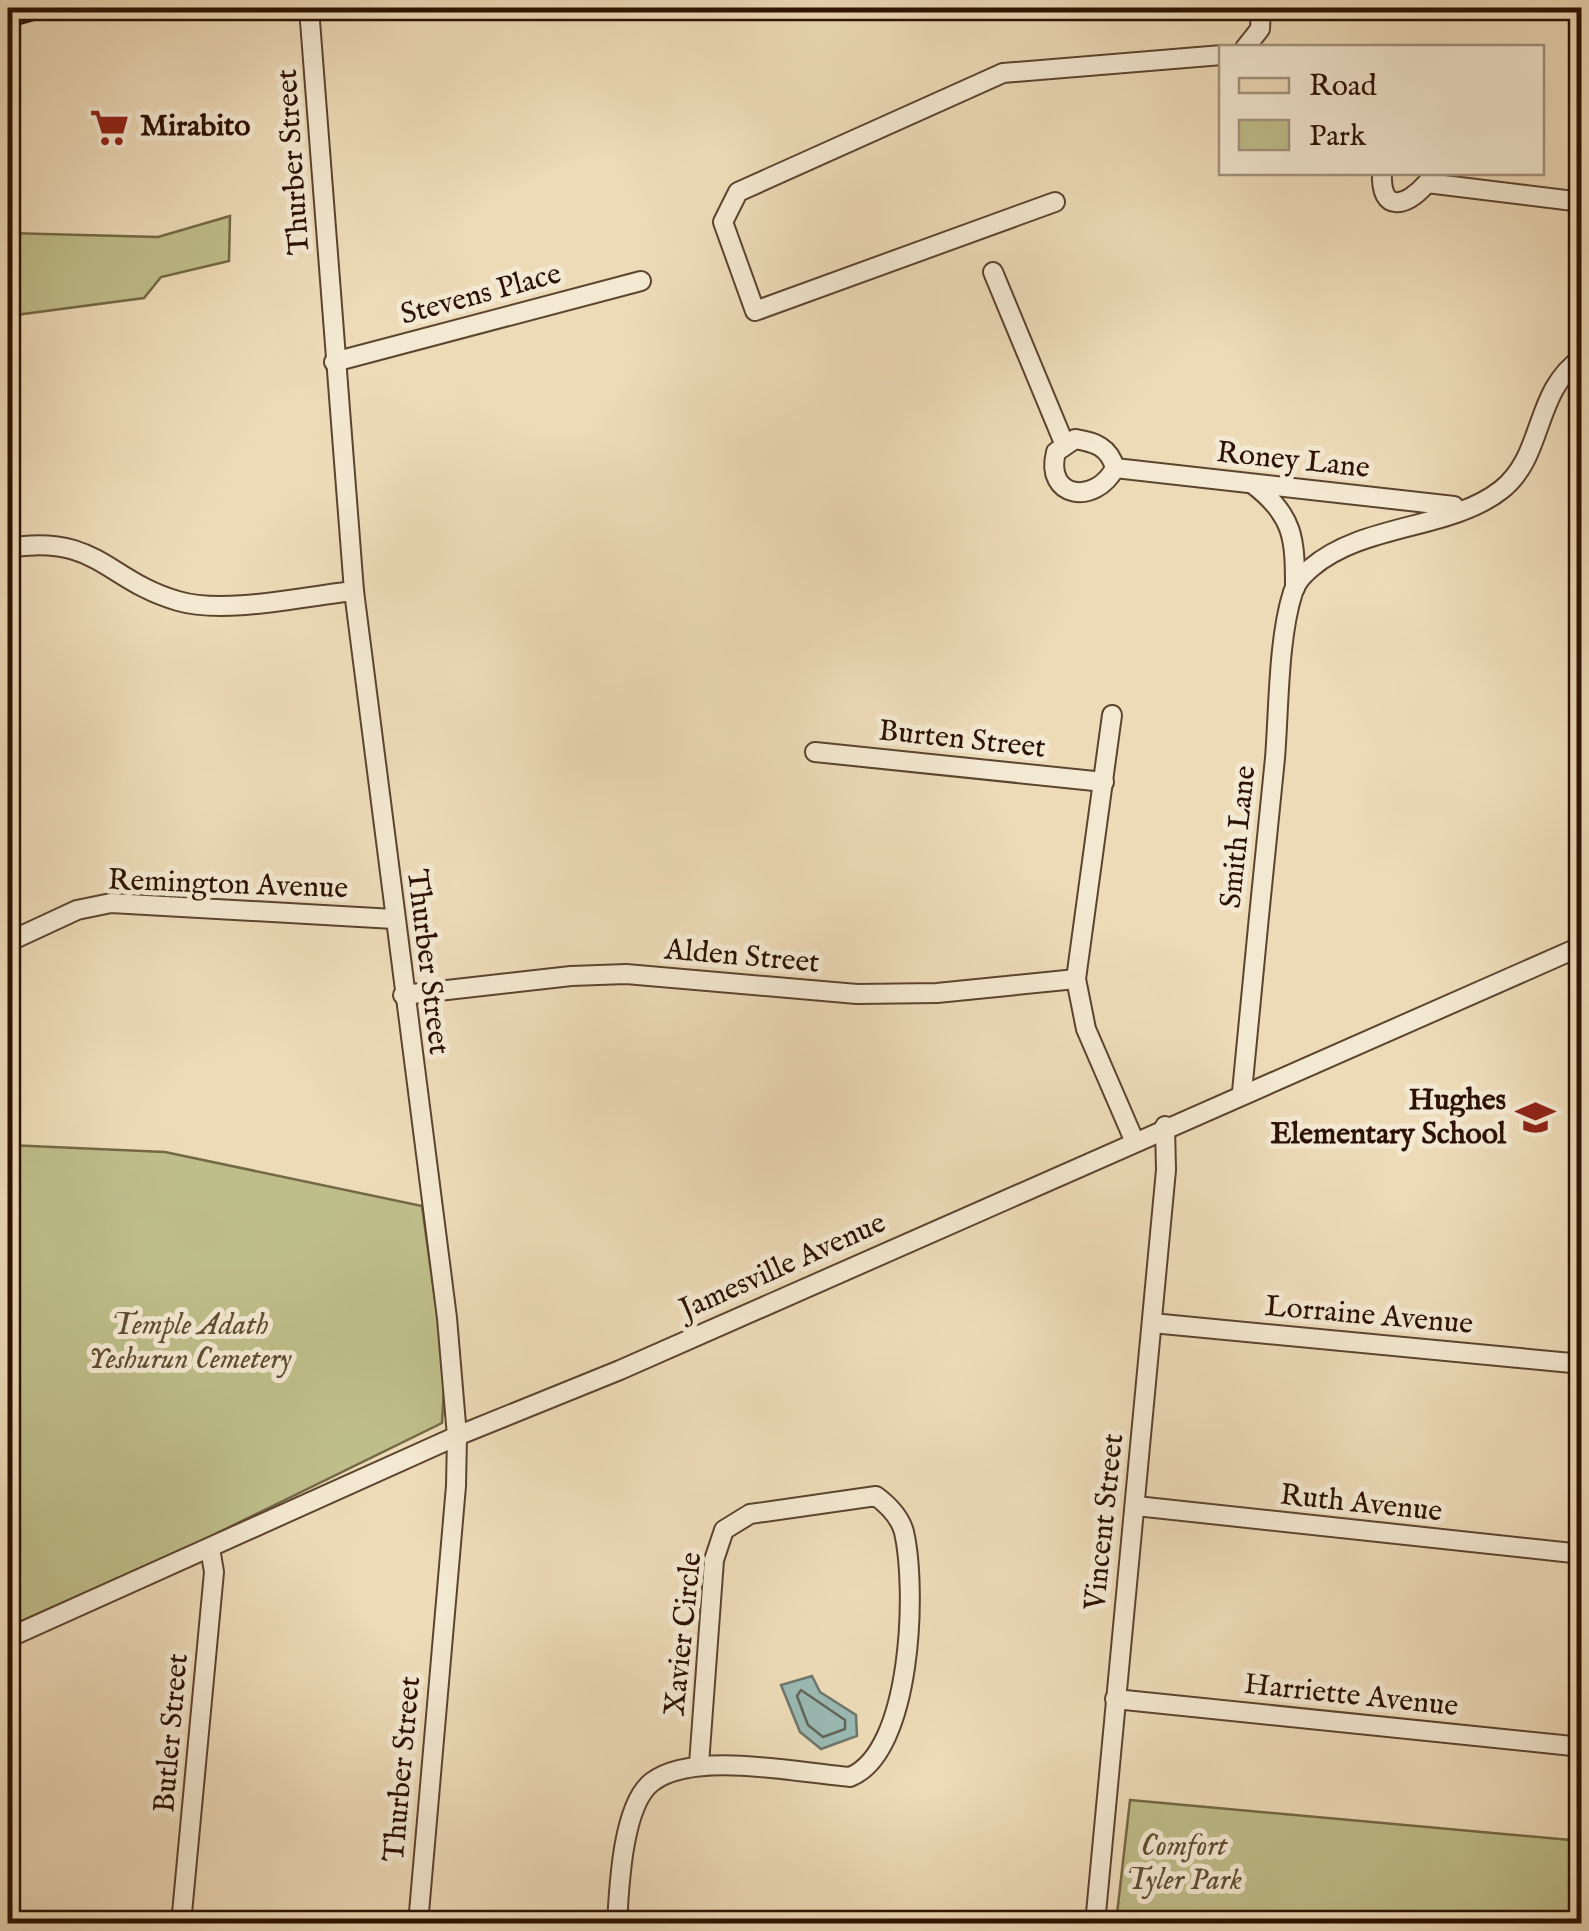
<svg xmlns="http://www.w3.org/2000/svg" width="1589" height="1931" viewBox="0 0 1589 1931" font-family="'IM FELL English',serif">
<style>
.green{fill:#bebe8a;stroke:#756846;stroke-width:2.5}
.water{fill:#9abab4;stroke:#6e766c;stroke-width:2.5}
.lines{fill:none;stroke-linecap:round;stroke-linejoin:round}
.shore{stroke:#63665a;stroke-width:2.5}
.minor-casing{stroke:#5c442f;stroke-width:22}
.major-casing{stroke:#2c1101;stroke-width:28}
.minor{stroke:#f3e8d1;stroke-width:18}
.major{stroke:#eddbb8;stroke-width:22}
.labels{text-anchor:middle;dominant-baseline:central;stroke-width:10;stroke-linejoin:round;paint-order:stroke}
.poi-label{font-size:30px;font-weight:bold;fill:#2c1101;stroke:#f3e8d1;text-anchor:start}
.street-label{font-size:30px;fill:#2c1101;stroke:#f3e8d1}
.park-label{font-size:30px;font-style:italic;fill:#5f4e31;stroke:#f3e8d1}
</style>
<rect width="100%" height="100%" fill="#eddbb8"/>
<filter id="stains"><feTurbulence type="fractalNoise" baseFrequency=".002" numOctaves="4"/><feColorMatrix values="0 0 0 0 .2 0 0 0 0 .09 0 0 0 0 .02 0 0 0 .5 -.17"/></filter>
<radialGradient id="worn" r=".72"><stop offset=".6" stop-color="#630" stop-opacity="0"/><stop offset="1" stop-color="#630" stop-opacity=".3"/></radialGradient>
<!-- green -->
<g class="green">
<path d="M230,216l-1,45 -68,16 -17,21 -136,18v-83l150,4z"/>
<path d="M8,1145l157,7 257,54 23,165 -3,52 -247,121 -187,83z"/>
<path d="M1130,1800l451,41v82h-465z"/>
</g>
<!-- water -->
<path class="water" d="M812,1676l8,16 36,23 1,21 -36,13 -21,-17 -19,-47z"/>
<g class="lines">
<!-- shore -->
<path class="shore" d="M801,1690l44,30v9l-22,8 -15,-12 -11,-29z"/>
<defs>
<g id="minor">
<path d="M309,8l45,583 93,727 10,118 -1,50 -38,438"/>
<path d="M1245,48l15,-19 1,-21"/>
<path d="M1382,172c-2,43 25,34 45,11"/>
<path d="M1427,183l155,19"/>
<path d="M1055,202l-300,109 -32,-89 15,-30 265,-119 219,-18"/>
<path d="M993,272l71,171"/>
<path d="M334,362l307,-81"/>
<path d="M1075,439c20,3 34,8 40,29 -20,38 -71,30 -59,-16z"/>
<path d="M1115,468l339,38"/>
<path d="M1254,485c40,31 41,54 41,103"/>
<path d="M8,548c89,-15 99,33 170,53 47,14 127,-5 176,-10"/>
<path d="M1112,715l-36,264 10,50 48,111"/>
<path d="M815,752l289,30"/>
<path d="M8,942l69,-32 34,-7 283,16"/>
<path d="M403,995l168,-19 55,-2 231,20 80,-1 139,-14"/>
<path d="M1242,1092c10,-111 22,-223 33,-334 4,-50 3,-119 18,-166 4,-11 10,-17 18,-24 52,-45 139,-38 190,-78 44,-34 32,-99 81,-132"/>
<path d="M1152,1323l430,41"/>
<path d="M1136,1506l446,48"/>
<path d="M8,1638l449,-202 163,-66 962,-424"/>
<path d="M1115,1699l467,48"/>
<path d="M181,1924l33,-352 -4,-24"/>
<path d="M617,1924c2,-35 5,-119 35,-142 42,-32 146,-9 198,-5 62,-25 67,-188 54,-245 -4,-15 -16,-27 -28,-36l-126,18 -26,16 -10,30 -15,204"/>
<path d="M1095,1924l71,-754 -1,-44"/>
</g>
<path id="major" d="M8,14l21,-6"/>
</defs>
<!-- minor casing -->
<use href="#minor" class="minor-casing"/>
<!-- major casing -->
<use href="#major" class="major-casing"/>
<!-- minor -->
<use href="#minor" class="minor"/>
<!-- major -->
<use href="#major" class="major"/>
</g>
<!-- icons -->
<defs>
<symbol id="supermarket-bare" viewBox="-9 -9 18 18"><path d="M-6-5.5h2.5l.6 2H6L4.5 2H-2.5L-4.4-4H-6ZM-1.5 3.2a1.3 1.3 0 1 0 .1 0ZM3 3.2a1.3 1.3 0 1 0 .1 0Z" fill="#8f2418" stroke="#f3e8d1" stroke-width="2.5" paint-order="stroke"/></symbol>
<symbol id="school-bare" viewBox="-9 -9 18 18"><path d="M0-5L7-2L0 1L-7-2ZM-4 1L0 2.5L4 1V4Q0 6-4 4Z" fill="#8f2418" stroke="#f3e8d1" stroke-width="2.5" paint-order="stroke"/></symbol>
</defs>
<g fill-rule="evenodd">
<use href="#supermarket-bare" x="82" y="100" width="55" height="55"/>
<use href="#school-bare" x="1508" y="1090" width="55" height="55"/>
</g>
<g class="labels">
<!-- poi labels -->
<g class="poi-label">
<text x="140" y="127">Mirabito</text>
<text x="1506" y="1101" text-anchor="end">Hughes<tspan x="1506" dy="34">Elementary School</tspan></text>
</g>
<!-- street labels -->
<g class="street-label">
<text transform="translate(294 162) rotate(-94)">Thurber Street</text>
<text transform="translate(481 295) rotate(-15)">Stevens Place</text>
<text transform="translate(1293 461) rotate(6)">Roney Lane</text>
<text transform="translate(962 740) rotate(6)">Burten Street</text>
<text transform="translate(1239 837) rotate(-84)">Smith Lane</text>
<text transform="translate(228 885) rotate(2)">Remington Avenue</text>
<text transform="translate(742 957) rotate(5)">Alden Street</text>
<text transform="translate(427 962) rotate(83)">Thurber Street</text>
<text transform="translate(783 1267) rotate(-24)">Jamesville Avenue</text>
<text transform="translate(1369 1316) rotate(5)">Lorraine Avenue</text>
<text transform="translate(1361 1504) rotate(6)">Ruth Avenue</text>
<text transform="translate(1105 1522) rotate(-84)">Vincent Street</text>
<text transform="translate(684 1634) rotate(-84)">Xavier Circle</text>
<text transform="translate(1351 1696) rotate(6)">Harriette Avenue</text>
<text transform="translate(172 1733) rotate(-85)">Butler Street</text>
<text transform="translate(403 1769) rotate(-85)">Thurber Street</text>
</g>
<!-- park labels -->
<g class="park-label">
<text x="190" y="1326">Temple Adath<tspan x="190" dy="34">Yeshurun Cemetery</tspan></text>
<text x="1184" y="1847">Comfort<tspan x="1184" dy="34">Tyler Park</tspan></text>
</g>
</g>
<!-- margin -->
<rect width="1589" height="1931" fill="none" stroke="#eddbb8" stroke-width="40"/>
<rect x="10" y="10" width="1569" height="1911" fill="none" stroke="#2c1101" stroke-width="5"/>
<rect x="20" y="20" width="1549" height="1891" fill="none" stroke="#2c1101" stroke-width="2.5"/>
<!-- legend -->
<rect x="1219" y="45" width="325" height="130" fill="#f3e8d1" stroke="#a3927e" stroke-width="2.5"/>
<rect x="1239" y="78" width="50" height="15" fill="#eddbb8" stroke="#a3927e" stroke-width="2.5"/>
<text x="1309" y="95" font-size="30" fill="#2c1101">Road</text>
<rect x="1239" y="120" width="50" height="30" fill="#bebe8a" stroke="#a3927e" stroke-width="2.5"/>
<text x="1309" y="145" font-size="30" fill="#2c1101">Park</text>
<rect width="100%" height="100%" filter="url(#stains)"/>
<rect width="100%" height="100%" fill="url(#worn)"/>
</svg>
